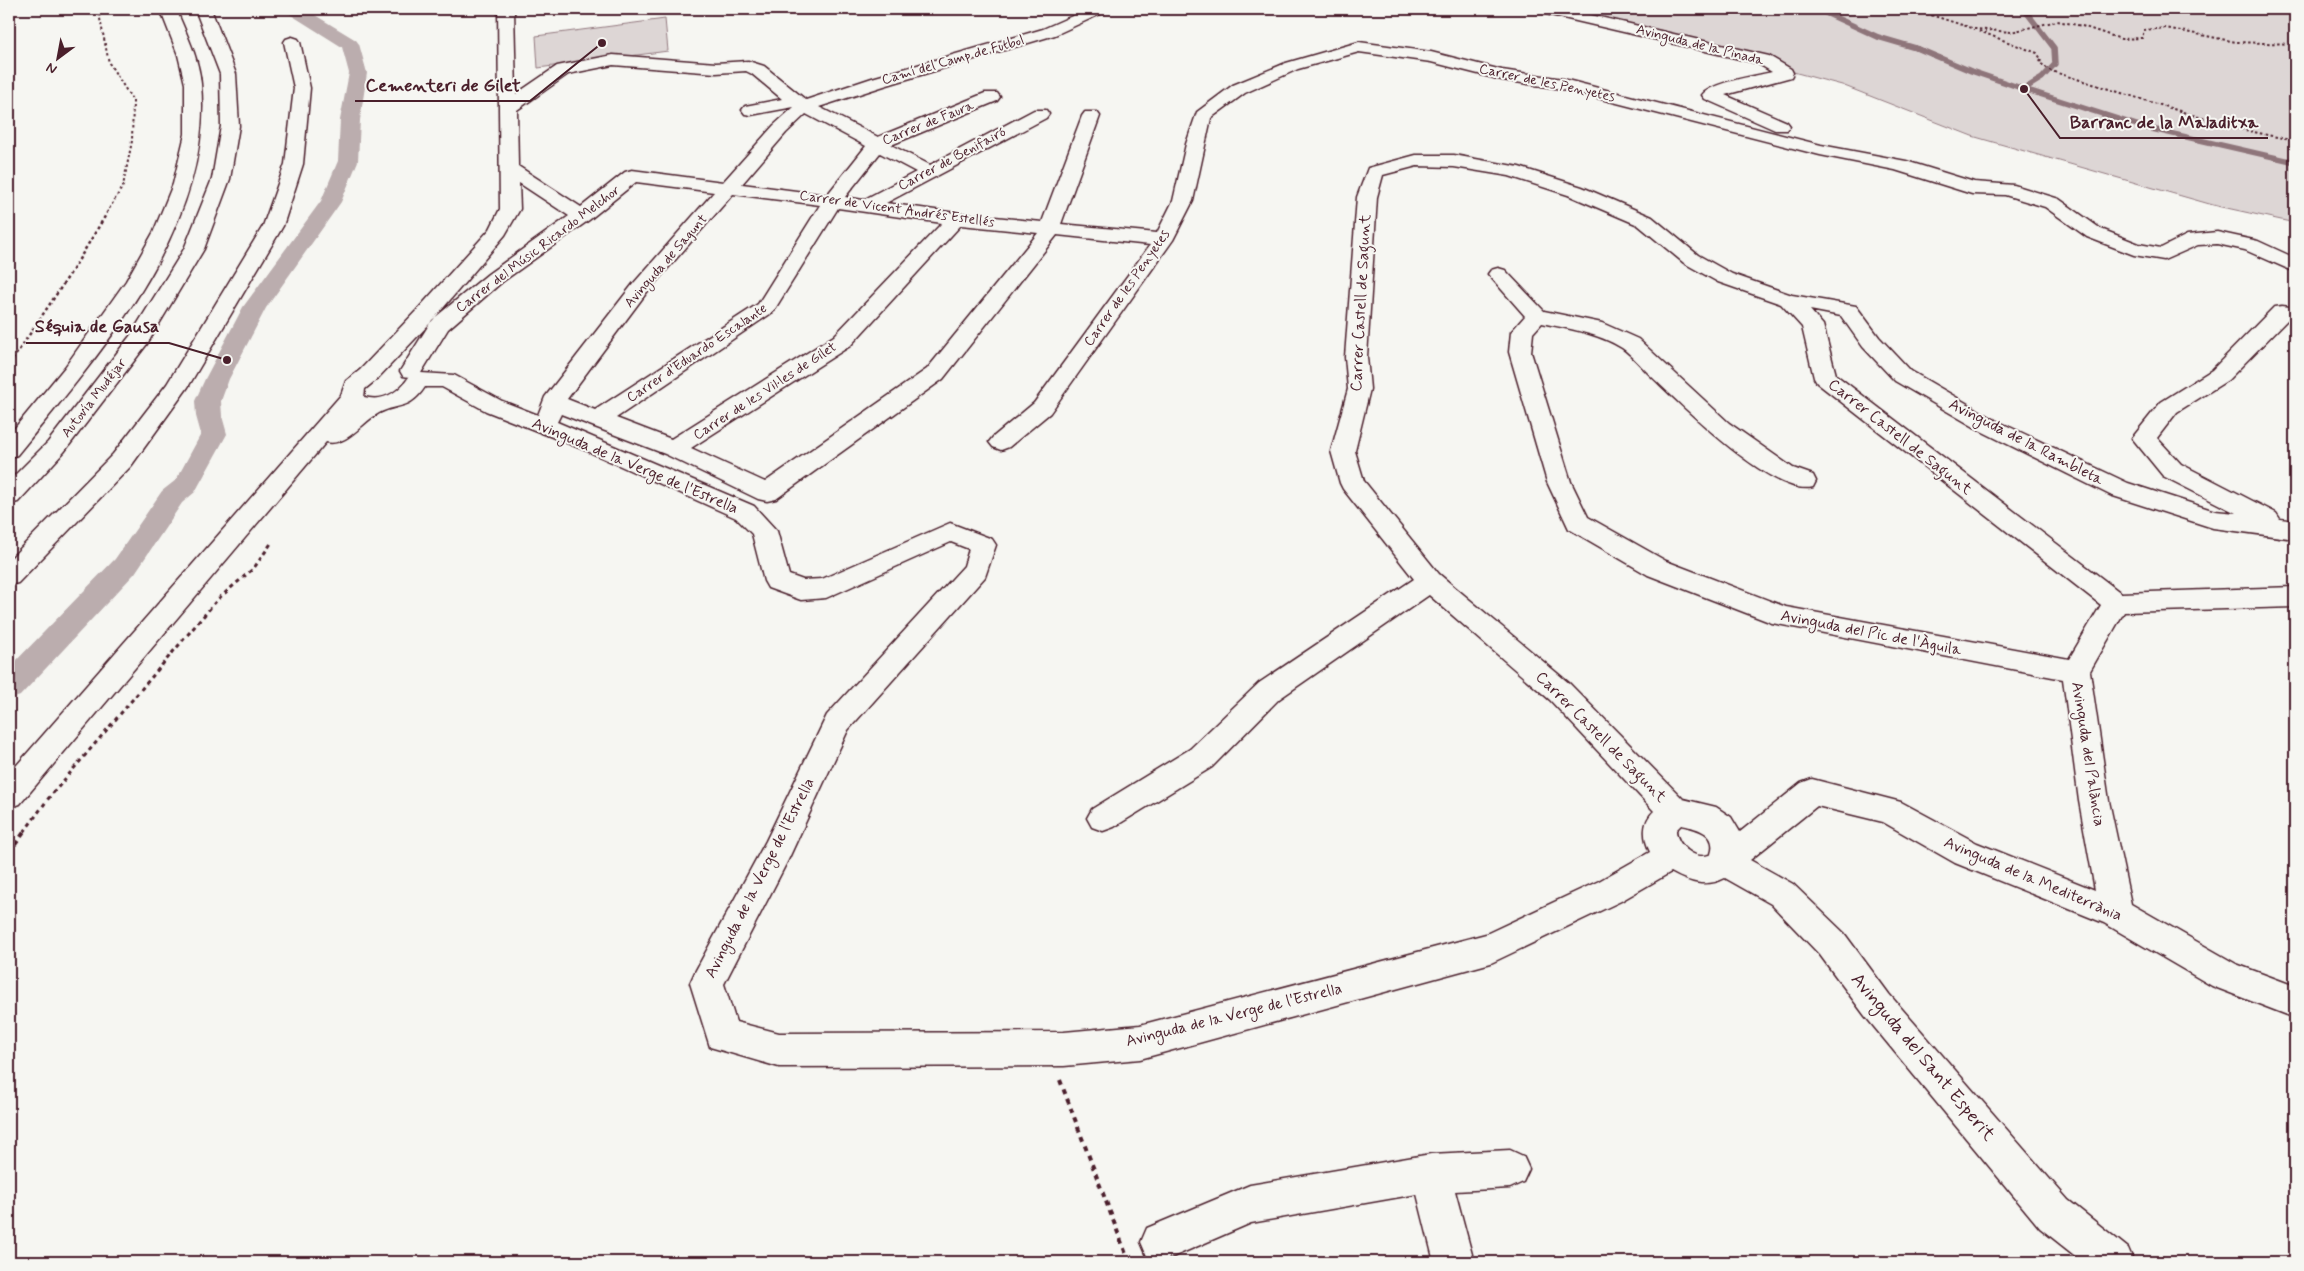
<svg xmlns="http://www.w3.org/2000/svg" width="2304" height="1271" viewBox="0 0 2304 1271" font-family="Mynerve,sans-serif">
<style>
.green{fill:#ddd6d5;stroke:#947a80}
.lines{fill:none;stroke-linecap:round;stroke-linejoin:round}
.stream{stroke:#8e747a;stroke-width:5.5}
.canal{fill:#bbadae;fill-rule:evenodd}
.minor-casing{stroke:#4a1f2b;stroke-width:3}
.highway-casing{stroke:#4a1f2b;stroke-width:3}
.path-far3{stroke:#4a1f2b;stroke-width:2;stroke-dasharray:2.5 2.5;stroke-linecap:butt}
.path-far2{stroke:#4a1f2b;stroke-width:2.5;stroke-dasharray:3 3;stroke-linecap:butt}
.path-far1{stroke:#4a1f2b;stroke-width:3;stroke-dasharray:4 4;stroke-linecap:butt}
.path{stroke:#4a1f2b;stroke-width:4;stroke-dasharray:5 5;stroke-linecap:butt}
.minor{fill:#f6f6f2;fill-rule:evenodd}
.highway{fill:#f6f6f2;fill-rule:evenodd}
.labels{text-anchor:middle;dominant-baseline:central;stroke-width:4;stroke-linejoin:round;paint-order:stroke}
.far-street-label{font-size:14px;fill:#4a1f2b;stroke:#f6f6f2}
.street-label{font-size:16px;fill:#4a1f2b;stroke:#f6f6f2}
.near-street-label{font-size:19px;fill:#4a1f2b;stroke:#f6f6f2}
.leader{fill:none;stroke:#4a1f2b;stroke-width:2}
.callout-dot{fill:#4a1f2b;stroke:#f6f6f2;stroke-width:2}
.callout-label{font-size:18px;text-anchor:middle;font-weight:bold;fill:#4a1f2b;stroke:#f6f6f2;stroke-width:4;stroke-linejoin:round;paint-order:stroke}
</style>
<rect width="100%" height="100%" fill="#f6f6f2"/>
<filter id="ink" filterUnits="userSpaceOnUse"><feTurbulence type="fractalNoise" baseFrequency=".02" numOctaves="2"/><feDisplacementMap in="SourceGraphic" scale="10" xChannelSelector="R" yChannelSelector="G"/><feConvolveMatrix kernelMatrix="1 2 1 2 8 2 1 2 1" color-interpolation-filters="sRGB"/></filter>
<g filter="url(#ink)">
<!-- green -->
<g class="green">
<path d="M1544,9h751v214l-82,-18 -241,-69 -130,-51 -229,-61z"/>
<path d="M665,19l3,32 -130,17 -2,-32z"/>
</g>
<g class="lines">
<!-- stream -->
<g class="stream">
<path d="M1817,9l61,28 41,12 52,22 53,18 119,38 152,35"/>
<path d="M2024,9l30,39 1,16 -13,14 -18,11"/>
</g>
<!-- canal -->
<path class="canal" d="M286,9h19l51,31 3,4 8,29 -7,47 -2,41 -17,41 -75,106 -37,71 -8,22 1,15 5,18 -32,58 -13,11 -47,70 -115,123 -11,4v-32l106,-109 47,-68 14,-11 25,-46 -5,-18 -1,-15 10,-22 38,-72 78,-106 17,-40 2,-41 9,-47 -7,-26 -54,-34z"/>
<defs>
<g id="minor">
<path d="M498,9h16l2,85 41,-28 56,-11 103,8 32,-2 16,5 42,34 66,-22 171,-49 45,-20h20l-3,3 -50,23 -171,51 -65,21 59,30 107,-44h12l3,4 -3,4 -106,44 39,20 104,-55h12l3,4 -3,4 -160,85 70,10 86,9 40,-106 3,-4h12l3,4 -39,108 96,9 16,-32 13,-57 11,-32 36,-27 53,-22 73,-21 72,10 71,18 61,9 258,66 85,16 68,21 40,3 45,14 42,30 38,15 22,4 26,-13 30,-3 41,9 37,17v14l-50,-22 -28,-6 -19,1 -34,15 -30,-5 -47,-18 -42,-30 -40,-12 -33,-1 -77,-24 -75,-15 -258,-66 -60,-9 -71,-18 -72,-10 -61,17 -53,24 -34,25 -18,83 -20,39 -123,173 -41,34 -8,3 -8,-3 -4,-5 4,-5 41,-34 116,-158 -93,-10 -114,144 -167,120 -9,2 -9,-2 -93,-45 -104,-40 -4,8 197,84 23,25 12,44 14,5 19,-1 128,-56 42,16 4,6 -11,32 -137,153 -60,130 -64,124 12,38 43,11 285,-1 76,-7 346,-91 113,-53 51,-29c-7,-14 -8,-30 4,-41l-104,-111 -121,-105 -150,104 -67,68 -98,60 -11,4 -11,-4 -5,-9 5,-9 98,-60 69,-66 155,-104 -71,-90 -3,-6 -9,-32 17,-62 -3,-32 12,-160 11,-29 48,-13h38l65,12 63,20 70,30 46,38 34,19 60,21 64,11 23,31 32,34 86,50 131,62 87,28 21,2 -73,-37 -31,-38 29,-36 51,-32 62,-63 8,-1 8,1 3,5 -3,5 -62,63 -51,32 -20,26 24,26 95,49 4,6 15,2v18l-82,-11 -103,-33 -129,-64 -86,-50 -32,-34 -22,-31 -31,-6 13,15 13,50 285,218 174,-6v20l-171,5 -34,59 19,130 22,103 105,60 59,22v32l-83,-32 -108,-63 -149,-60 -72,-41 -66,-16 -67,54 43,24 51,49 45,61 179,206 60,48 6,14h-51l-43,-34 -175,-212 -45,-61 -49,-51 -46,-26c-19,10 -36,4 -54,-6l-50,29 -130,62 -351,96 -76,7 -285,1 -69,-20 -20,-64 5,-11 71,-131 61,-126 137,-149 5,-17 -18,-7 -125,56 -25,2 -33,-12 -4,-7 -12,-47 -16,-16 -151,-68 -99,-39 -44,-24h-17c-15,23 -26,16 -46,26 -17,9 -32,34 -53,29l-306,362 -11,4v-34l332,-379 5,-14 14,-11 57,-60 73,-81 10,-20zM613,65l103,8 30,-2 6,3 30,25 -37,7 -3,4 3,4 6,1 43,-8 -20,18 -51,57 -91,-12 -7,2 -44,35 -63,-41 -1,-56 51,-36zM806,114l60,32 -39,49 -85,-11 44,-51zM880,153l36,19 -53,28 -18,-3zM1417,166l37,1 55,9 59,19 70,30 46,38 34,19 63,22 21,23 12,51 3,5 284,222 -32,54 -283,-52 -120,-46 -78,-44 -17,-35 -40,-130 2,-19 9,-10c27,6 56,10 80,25 10,7 19,18 28,27 29,27 123,123 163,112l3,-6 -3,-6 -20,-7 -64,-45 -91,-84 -36,-16 -58,-12 -39,-41 -7,-2 -7,2 -3,4 37,42 -14,16 -2,20 38,130 22,47 79,46 124,48 291,56 16,122 16,89 -118,-47 -76,-41 -89,-23 -11,4 -61,49 -9,-15 -15,-10 -33,-8 -113,-115 -131,-110 -75,-93 -9,-30 15,-62 -3,-32 10,-160 6,-22zM636,182l78,10 -81,92 -88,113 -7,18 -36,-14 -48,-26 -33,-2 27,-44 54,-47 87,-62zM519,183l50,33 -81,58 -56,46 -32,51 3,5 6,1c-11,16 -26,25 -45,20l1,-8 11,-9 57,-60 72,-85 15,-26zM733,194l87,11 -62,99 -163,106 -28,-11 80,-107zM838,208l104,15 -108,113 -163,103 -55,-21 157,-106zM961,225l77,8 -111,136 -162,113 -74,-34 159,-102zM1681,825c16,3 37,8 30,29 -15,8 -35,-9 -35,-24z"/>
<path d="M1538,9h27l204,47 22,13 2,4 -2,4 -66,18 62,27 3,4 -3,4h-12l-70,-31 -3,-4c9,-13 54,-19 70,-23l-15,-9 -211,-49 -5,-2z"/>
<path d="M292,37l6,2 2,3 10,46 -7,76 -20,62 -95,161 -57,79 -113,117 -9,2v-25l104,-106 54,-70 96,-158 22,-62 9,-76 -10,-46 2,-3z"/>
<path d="M1510,1150l13,6 6,13 -6,13 -13,6 -55,3 19,71h-40l-17,-68 -166,29 -90,39 -14,-6 -6,-14 6,-14 103,-43 181,-31z"/>
</g>
<g id="highway">
<path d="M160,9h16c10,24 23,49 25,75 13,142 -100,268 -184,371l-8,3v-23l56,-68 61,-86 27,-48 20,-49 12,-50v-50l-7,-29z"/>
<path d="M195,9h16l25,65 3,52 -9,53 -26,70 -57,95 -83,108 -46,50 -9,2v-23l39,-39 82,-106 54,-87 28,-70 9,-53 -1,-52z"/>
</g>
</defs>
<!-- minor casing -->
<use href="#minor" class="minor-casing"/>
<!-- highway casing -->
<use href="#highway" class="highway-casing"/>
<!-- path-far3 -->
<g class="path-far3">
<path d="M98,9l11,54 24,38 -1,40 -9,45 -17,28"/>
<path d="M1912,9l63,20 36,3 46,-11 25,5 39,13 21,-1 2,-8 22,-2 70,14 59,2"/>
<path d="M1979,31l58,22 4,6 -1,4 11,8 180,56 64,14"/>
</g>
<!-- path-far2 -->
<path class="path-far2" d="M9,365l63,-94 35,-58"/>
<!-- path-far1 -->
<path class="path-far1" d="M24,832l24,-33 170,-200 36,-31 18,-26"/>
<!-- path -->
<g class="path">
<path d="M9,853l16,-22"/>
<path d="M1060,1080l69,182"/>
</g>
<!-- minor -->
<use href="#minor" class="minor"/>
<!-- highway -->
<use href="#highway" class="highway"/>
</g>
</g>
<g class="labels">
<!-- far-street labels -->
<g class="far-street-label">
<text transform="translate(1700 45) rotate(14)">Avinguda de la Pinada</text>
<text transform="translate(953 60) rotate(-16)">Camí del Camp de Futbol</text>
<text transform="translate(1547 83) rotate(12)">Carrer de les Penyetes</text>
<text transform="translate(928 123) rotate(-22)">Carrer de Faura</text>
<text transform="translate(952 159) rotate(-28)">Carrer de Benifairó</text>
<text transform="translate(897 209) rotate(8)">Carrer de Vicent Andrés Estellés</text>
<text transform="translate(538 249) rotate(-37)">Carrer del Músic Ricardo Melchor</text>
<text transform="translate(666 261) rotate(-49)">Avinguda de Sagunt</text>
<text transform="translate(1127 288) rotate(-55)">Carrer de les Penyetes</text>
<text transform="translate(697 353) rotate(-34)">Carrer d'Eduardo Escalante</text>
<text transform="translate(765 391) rotate(-33)">Carrer de les Vil·les de Gilet</text>
<text transform="translate(94 398) rotate(-52)">Autovía Mudéjar</text>
</g>
<!-- street labels -->
<g class="street-label">
<text transform="translate(1361 303) rotate(-87)">Carrer Castell de Sagunt</text>
<text transform="translate(1900 437) rotate(38)">Carrer Castell de Sagunt</text>
<text transform="translate(2026 442) rotate(27)">Avinguda de la Rambleta</text>
<text transform="translate(635 466) rotate(23)">Avinguda de la Verge de l'Estrella</text>
<text transform="translate(1871 633) rotate(11)">Avinguda del Pic de l'Àguila</text>
<text transform="translate(1601 737) rotate(45)">Carrer Castell de Sagunt</text>
<text transform="translate(2088 754) rotate(81)">Avinguda del Palància</text>
<text transform="translate(760 878) rotate(-63)">Avinguda de la Verge de l'Estrella</text>
<text transform="translate(2033 879) rotate(23)">Avinguda de la Mediterrània</text>
<text transform="translate(1234 1015) rotate(-14)">Avinguda de la Verge de l'Estrella</text>
</g>
<!-- near-street labels -->
<g class="near-street-label">
<text transform="translate(1923 1057) rotate(50)">Avinguda del Sant Esperit</text>
</g>
</g>
<!-- callouts -->
<path class="leader" d="M602 43L530 101H355M2024 89L2060 138H2268M227 360L169 343H26"/>
<g class="callout-dot">
<circle cx="602" cy="43" r="5"/>
<circle cx="2024" cy="89" r="5"/>
<circle cx="227" cy="360" r="5"/>
</g>
<g class="callout-label">
<text x="443" y="91">Cementeri de Gilet</text>
<text x="2164" y="128">Barranc de la Maladitxa</text>
<text x="97" y="332">Séquia de Gausa</text>
</g>
<!-- margin -->
<rect width="2304" height="1271" fill="none" stroke="#f6f6f2" stroke-width="30"/>
<rect x="15" y="15" width="2274" height="1241" fill="none" stroke="#4a1f2b" stroke-width="2" filter="url(#ink)"/>
<!-- north arrow -->
<g transform="translate(58 58) rotate(212)" stroke="#f6f6f2" stroke-width="4" paint-order="stroke">
<path d="M0-4L9 19L0 12L-9 19Z" fill="#4a1f2b"/>
<text y="-8" font-size="14" font-weight="bold" text-anchor="middle" fill="#4a1f2b">N</text>
</g>
</svg>
